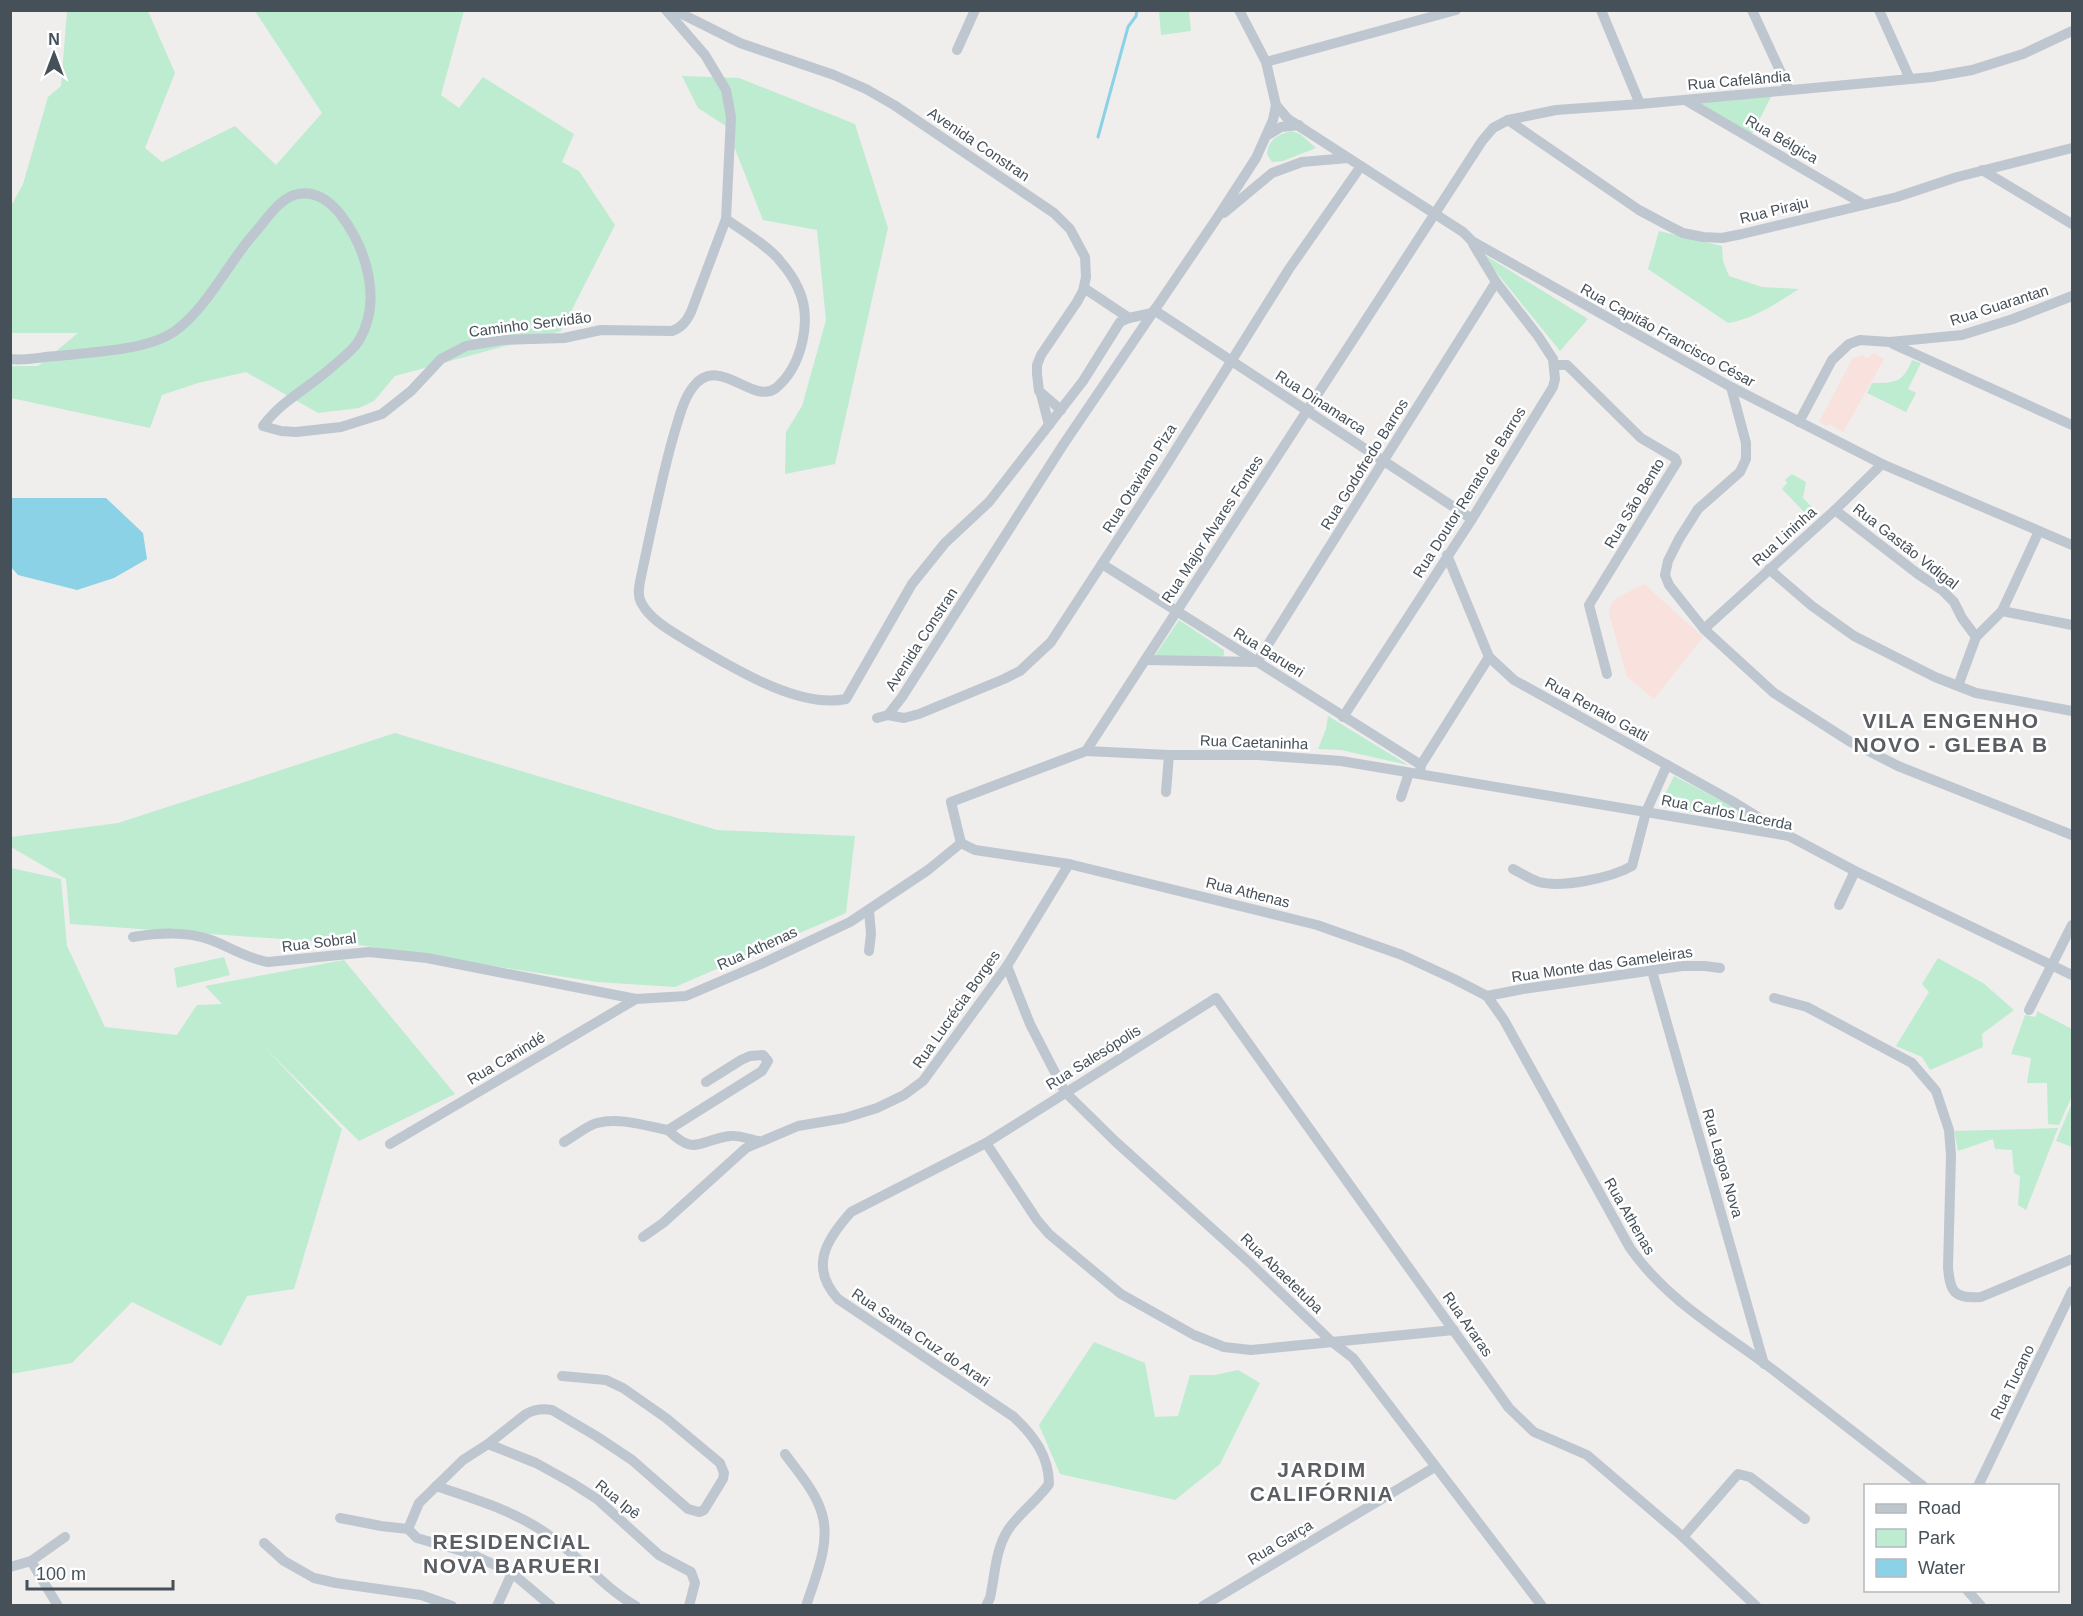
<svg xmlns="http://www.w3.org/2000/svg" width="2083" height="1616" viewBox="0 0 2083 1616" font-family="Arial,sans-serif">
<style>
.medical{fill:#f9e1dd}
.green{fill:#bdecd0}
.water{fill:#8bd2e7}
.lines{fill:none;stroke-linecap:round;stroke-linejoin:round}
.stream{stroke:#8bd2e7;stroke-width:3}
.minor{stroke:#bec7cf;stroke-width:10}
.labels{text-anchor:middle;dominant-baseline:central;stroke-width:5;stroke-linejoin:round;paint-order:stroke}
.street-label{font-size:15px;fill:#465059;stroke:#fff}
.district-label{font-size:21px;font-weight:bold;letter-spacing:1.5px;fill:#5a5d62;stroke:#fff}
</style>
<rect width="100%" height="100%" fill="#f0eded"/>
<!-- medical -->
<g class="medical">
<path d="M1874,353l10,6 -41,73 -13,-8 -3,2 -8,-4 34,-64 9,-3 5,3z"/>
<path d="M1644,584l59,53 -49,62 -27,-22 -18,-63 2,-10 6,-6z"/>
</g>
<!-- green -->
<g class="green">
<path d="M67,11h81l27,62 -30,75 17,14 73,-36 41,39 46,-52 -67,-102h209l-23,84 18,13 24,-31 91,57 -12,28 17,9 36,54 -54,106 -166,45 -21,25 -15,7 -41,5 -72,-41 -48,11 -36,12 -12,33 -139,-30v-32h27l40,-33h-68l1,-127 12,-22 25,-87 13,-11z"/>
<path d="M1159,11h30l2,20 -30,4z"/>
<path d="M682,76l57,2 116,46 33,104 -53,236 -50,10 1,-42 16,-26 24,-86 -9,-90 -54,-10 -37,-94 -28,-18z"/>
<path d="M1773,93l-21,41 -62,-32z"/>
<path d="M1291,131l9,3 16,14 -33,13 -11,1 -5,-8c2,-16 11,-19 24,-23z"/>
<path d="M1659,231l63,15 1,15 6,15 33,11 37,2c-21,13 -45,30 -71,34l-80,-54z"/>
<path d="M1480,252l108,67 -28,32z"/>
<path d="M1912,360l9,3 -13,26 8,4 -10,19 -39,-19 5,-10c23,0 31,0 40,-23z"/>
<path d="M1792,474l14,8 -3,16 14,14 -6,7 -29,-30 5,-6 -2,-3z"/>
<path d="M1179,620l45,30v5l-5,3 -65,-1z"/>
<path d="M1328,716l80,49 -67,-15 -23,-1 8,-20z"/>
<path d="M395,733l322,97 138,6 -9,77 -171,74 -78,-5 -244,-38 -283,-20 -4,-45 -55,-32v-10l107,-14z"/>
<path d="M1674,776l73,38v5l-88,-12z"/>
<path d="M11,868l50,11 6,67 38,81 72,8 20,-30 25,-1 -17,-18 139,-26 111,134 -96,47 -96,-95 79,83 -48,160 -47,7 -26,50 -89,-44 -60,61 -61,11z"/>
<path d="M224,957l6,18 -53,13 -3,-20z"/>
<path d="M1938,958l45,25 31,27 -32,24 1,13 -53,23 -8,-13 -26,-11 33,-54 -7,-8z"/>
<path d="M2037,1011l35,18v67l-13,29 -11,-1 -1,-41h-20l4,-25 -20,-4 14,-39 11,2z"/>
<path d="M2072,1103v44l-16,-6z"/>
<path d="M2058,1128l-32,82 -8,-5 2,-29 -6,-3 -2,-23 -17,-1 -2,-10 -35,12 -4,-20z"/>
<path d="M1094,1342l51,21 10,54 23,-1 12,-41h25l23,-5 22,13 -40,81 -45,36 -115,-26 -21,-49z"/>
</g>
<!-- water -->
<path class="water" d="M11,498h95l37,35 4,26 -33,19 -37,12 -59,-15 -7,-8z"/>
<g class="lines">
<!-- stream -->
<path class="stream" d="M1098,137l30,-110 8,-11 1,-6"/>
<!-- minor -->
<g class="minor">
<path d="M674,10l66,33 94,32 32,14 28,16 160,108 16,16 15,28 1,20 -3,14 -6,11 -36,53 -4,10v9l2,17 22,19"/>
<path d="M1239,10l27,52 10,43 12,14 175,113 9,9 259,146 151,77 190,81"/>
<path d="M1601,10l39,94"/>
<path d="M1752,10l37,80"/>
<path d="M1879,10l31,69"/>
<path d="M957,50l18,-40"/>
<path d="M1266,62l190,-52"/>
<path d="M1685,100l178,104"/>
<path d="M1508,120l131,90 30,16 14,7 20,4 19,1 20,-4 155,-37 60,-20 115,-29"/>
<path d="M1266,136l15,-9 18,-2"/>
<path d="M1982,170l90,54"/>
<path d="M1224,213l48,-40 30,-11 46,-4"/>
<path d="M726,219c15,11 44,28 54,42 7,8 14,18 18,27 15,31 4,78 -22,100 -23,18 -57,-35 -83,-1 -10,13 -14,31 -19,47 -13,45 -22,92 -32,138 -2,10 -6,23 0,32 10,18 33,29 50,40 40,23 106,65 154,55l66,-115 33,-41 44,-41 94,-121 37,-59 9,-4 23,-5"/>
<path d="M1084,288l45,30"/>
<path d="M1154,310l318,209"/>
<path d="M1893,344l179,81"/>
<path d="M10,359c15,2 31,-2 46,-3 34,-4 91,-5 119,-25 30,-21 53,-67 77,-95 12,-13 25,-35 42,-41 20,-6 35,5 47,20 26,35 42,87 17,127 -6,9 -18,18 -26,25 -23,21 -50,33 -69,59l18,5 15,1 45,-5 41,-13 29,-23 30,-32 25,-13 36,-6 62,-2 37,-8 71,1c10,-4 14,-9 19,-19l35,-93 5,-102 -5,-27 -21,-35 -39,-45"/>
<path d="M1554,365h13l74,73 34,20 2,4 -88,143 18,69"/>
<path d="M1731,387l15,56v16l-6,13 -42,37 -19,30 -11,22 -3,14 4,10 35,44 70,64 75,48 49,25 174,69"/>
<path d="M1041,394l8,31"/>
<path d="M1799,422l33,-62 17,-16 11,-4 30,2 72,-7 51,-16 59,-23"/>
<path d="M1835,510l83,64 24,16 12,12 8,16 14,19"/>
<path d="M1447,555l42,102 25,23 218,121 52,32"/>
<path d="M1102,564l319,201"/>
<path d="M1769,569l43,37 42,30 81,41 41,16 96,18"/>
<path d="M2002,611l70,14"/>
<path d="M1704,629l131,-119 47,-46"/>
<path d="M1145,660l112,2 239,-380"/>
<path d="M1958,686l18,-49 26,-26 37,-80"/>
<path d="M888,715l14,-18 161,-252 154,-227 39,-60 17,-38 3,-15"/>
<path d="M1343,717l129,-198 81,-132 2,-8 -2,-20 -15,-23 -42,-54 -23,-38"/>
<path d="M877,718l11,-3 16,3 15,-4 85,-35 16,-8 31,-29 109,-167 129,-206 72,-103"/>
<path d="M1086,751l83,4h89l83,6 448,75 66,35 217,104"/>
<path d="M1420,772l1,-7 68,-108"/>
<path d="M1166,792l3,-37"/>
<path d="M1401,797l8,-24"/>
<path d="M961,843l-10,-41 135,-51 396,-610 11,-13 15,-8 48,-10 84,-6 292,-27 40,-7 51,-16 49,-23"/>
<path d="M1513,869c8,4 17,10 26,13 23,6 72,-4 93,-16l14,-54 21,-47"/>
<path d="M1839,905l16,-34"/>
<path d="M133,937c26,-4 53,-6 78,3 19,7 37,19 57,22l101,-10 58,6 209,41 50,-3 75,-32 89,-42 78,-52 33,-27 14,7 94,14 248,61 85,30 52,24 33,17 17,24 126,228c35,50 86,80 134,115 53,40 106,82 159,123"/>
<path d="M869,951l2,-17 -2,-24"/>
<path d="M1007,966l23,58 35,68 51,50 134,121 81,78 22,17 189,248"/>
<path d="M1652,971l112,393"/>
<path d="M1487,996l36,-7 159,-23h23l15,2"/>
<path d="M1774,998l33,9 105,56 24,28 13,39 2,25 -3,112c2,25 6,32 33,30l91,-38"/>
<path d="M2029,1010l43,-85"/>
<path d="M706,1082l35,-22 9,-4 13,-1 5,6 -6,10 -94,59c27,27 31,10 62,6 9,-1 19,3 28,5"/>
<path d="M564,1142c11,-6 22,-16 33,-19 22,-6 49,3 71,7"/>
<path d="M986,1143l51,77 12,14 72,60 73,41 30,12 27,3 203,-20"/>
<path d="M390,1144l246,-145"/>
<path d="M643,1237l20,-14 83,-75 52,-22 47,-8 32,-10 27,-13 19,-14 84,-115 62,-102"/>
<path d="M488,1444l48,19 36,20 25,16 62,56 32,17 4,11 -6,23"/>
<path d="M785,1454c13,18 31,38 37,60 9,29 -7,64 -16,92"/>
<path d="M436,1486c38,13 80,25 114,50 30,21 54,52 86,70"/>
<path d="M1978,1486l94,-195"/>
<path d="M340,1518l41,8 27,3 9,9 52,15 43,20 39,33"/>
<path d="M408,1529l11,-26 44,-43 25,-16 38,-30c9,-5 16,-6 26,-4l44,26 36,24 56,49 11,3 5,-2 19,-31 1,-6 -4,-10 -54,-45 -43,-30 -17,-8 -44,-4"/>
<path d="M1683,1537l55,-63 12,3 55,42"/>
<path d="M264,1543l20,18 30,17 22,5 85,12 31,11"/>
<path d="M31,1561l27,45"/>
<path d="M10,1567l21,-6 34,-24"/>
<path d="M1967,1590l14,16"/>
<path d="M497,1606l15,-33"/>
<path d="M986,1606l4,-8c5,-22 5,-48 18,-68 11,-17 29,-29 41,-46 0,-28 -15,-48 -35,-67l-176,-118c-29,-32 -12,-59 13,-87l135,-69 230,-145 293,410 25,24 53,23 96,82 73,69"/>
<path d="M1203,1606l232,-139"/>
</g>
</g>
<g class="labels">
<!-- street labels -->
<g class="street-label">
<text transform="translate(1739 80) rotate(-5)">Rua Cafelândia</text>
<text transform="translate(1782 139) rotate(30)">Rua Bélgica</text>
<text transform="translate(979 144) rotate(34)">Avenida Constran</text>
<text transform="translate(1774 210) rotate(-14)">Rua Piraju</text>
<text transform="translate(1999 305) rotate(-18)">Rua Guarantan</text>
<text transform="translate(530 324) rotate(-7)">Caminho Servidão</text>
<text transform="translate(1668 335) rotate(29)">Rua Capitão Francisco César</text>
<text transform="translate(1321 402) rotate(33)">Rua Dinamarca</text>
<text transform="translate(1364 464) rotate(-58)">Rua Godofredo Barros</text>
<text transform="translate(1139 478) rotate(-58)">Rua Otaviano Piza</text>
<text transform="translate(1469 492) rotate(-58)">Rua Doutor Renato de Barros</text>
<text transform="translate(1634 503) rotate(-59)">Rua São Bento</text>
<text transform="translate(1212 529) rotate(-57)">Rua Major Alvares Fontes</text>
<text transform="translate(1784 536) rotate(-42)">Rua Lininha</text>
<text transform="translate(1906 546) rotate(38)">Rua Gastão Vidigal</text>
<text transform="translate(921 639) rotate(-57)">Avenida Constran</text>
<text transform="translate(1269 652) rotate(32)">Rua Barueri</text>
<text transform="translate(1597 709) rotate(29)">Rua Renato Gatti</text>
<text transform="translate(1254 742) rotate(2)">Rua Caetaninha</text>
<text transform="translate(1727 812) rotate(11)">Rua Carlos Lacerda</text>
<text transform="translate(1248 892) rotate(14)">Rua Athenas</text>
<text transform="translate(319 942) rotate(-7)">Rua Sobral</text>
<text transform="translate(757 948) rotate(-24)">Rua Athenas</text>
<text transform="translate(1602 964) rotate(-8)">Rua Monte das Gameleiras</text>
<text transform="translate(956 1009) rotate(-55)">Rua Lucrécia Borges</text>
<text transform="translate(1093 1057) rotate(-32)">Rua Salesópolis</text>
<text transform="translate(506 1058) rotate(-31)">Rua Canindé</text>
<text transform="translate(1723 1163) rotate(74)">Rua Lagoa Nova</text>
<text transform="translate(1630 1216) rotate(60)">Rua Athenas</text>
<text transform="translate(1282 1273) rotate(44)">Rua Abaetetuba</text>
<text transform="translate(1468 1324) rotate(55)">Rua Araras</text>
<text transform="translate(921 1337) rotate(34)">Rua Santa Cruz do Arari</text>
<text transform="translate(2012 1382) rotate(-64)">Rua Tucano</text>
<text transform="translate(618 1499) rotate(39)">Rua Ipê</text>
<text transform="translate(1280 1542) rotate(-31)">Rua Garça</text>
</g>
<!-- district labels -->
<g class="district-label">
<text x="1951" y="720">VILA ENGENHO<tspan x="1951" dy="24">NOVO - GLEBA B</tspan></text>
<text x="1322" y="1469">JARDIM<tspan x="1322" dy="24">CALIFÓRNIA</tspan></text>
<text x="512" y="1541">RESIDENCIAL<tspan x="512" dy="24">NOVA BARUERI</tspan></text>
</g>
</g>
<!-- border -->
<rect width="2083" height="1616" fill="none" stroke="#465059" stroke-width="24"/>
<!-- legend -->
<rect x="1864" y="1484" width="195" height="108" fill="#ffffff" stroke="#b5b9bd" stroke-width="1.5"/>
<rect x="1876" y="1504" width="30" height="9" fill="#bec7cf" stroke="#b5b9bd" stroke-width="1.5"/>
<text x="1918" y="1514" font-size="18" fill="#465059">Road</text>
<rect x="1876" y="1529" width="30" height="18" fill="#bdecd0" stroke="#b5b9bd" stroke-width="1.5"/>
<text x="1918" y="1544" font-size="18" fill="#465059">Park</text>
<rect x="1876" y="1559" width="30" height="18" fill="#8bd2e7" stroke="#b5b9bd" stroke-width="1.5"/>
<text x="1918" y="1574" font-size="18" fill="#465059">Water</text>
<!-- north arrow -->
<g transform="translate(54 54)" stroke="#ffffff" stroke-width="4.5" paint-order="stroke">
<path d="M0-4.5L10 22L0 15L-10 22Z" fill="#465059"/>
<text y="-9" font-size="16" font-weight="bold" text-anchor="middle" fill="#465059">N</text>
</g>
<!-- scale -->
<path d="M27 1580v9h146v-9" fill="none" stroke="#465059" stroke-width="3"/>
<text x="36" y="1580" font-size="18" fill="#465059" stroke="#ffffff" stroke-width="4.5" paint-order="stroke">100 m</text>
</svg>
